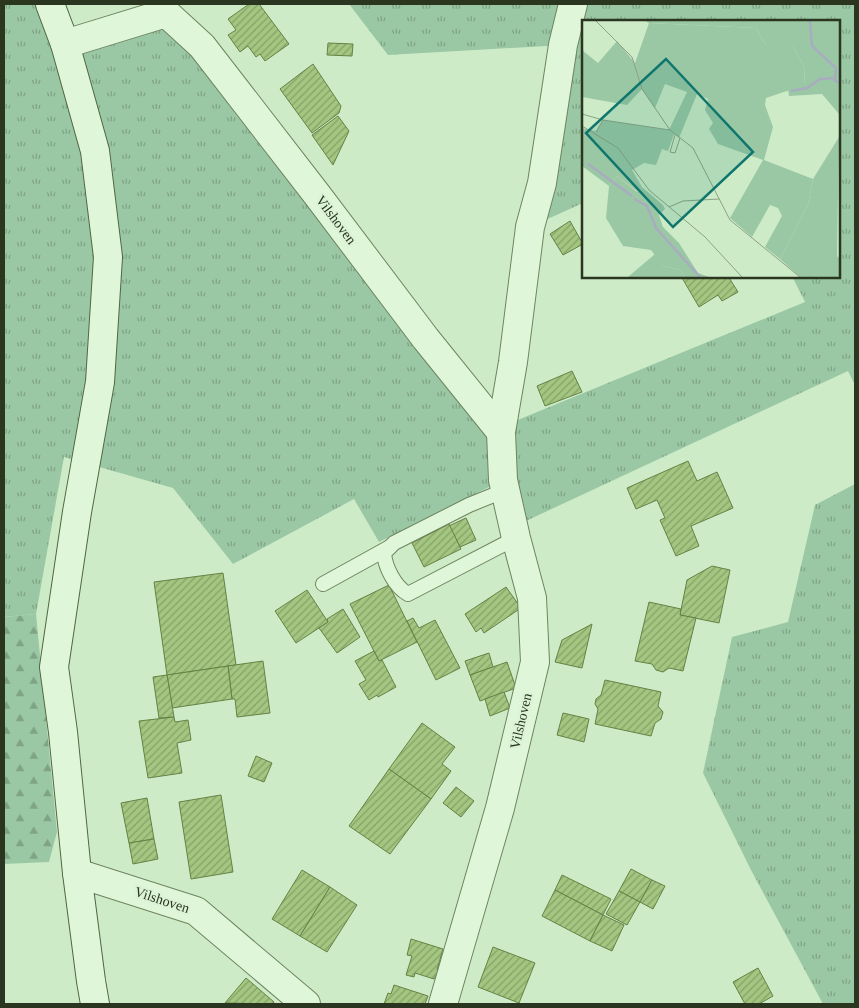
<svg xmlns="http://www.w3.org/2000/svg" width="859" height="1008" viewBox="0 0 859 1008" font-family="'Times New Roman',serif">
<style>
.grass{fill:url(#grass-tufts)}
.forest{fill:url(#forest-firs)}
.building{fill:url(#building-hatch);stroke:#658245}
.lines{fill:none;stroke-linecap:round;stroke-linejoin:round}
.lane-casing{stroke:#6d855e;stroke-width:16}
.street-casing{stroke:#6d855e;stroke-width:30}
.secondary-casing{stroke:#506741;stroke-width:30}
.lane{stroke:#e0f6d9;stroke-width:14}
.street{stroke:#e0f6d9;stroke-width:28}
.secondary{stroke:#e0f6d9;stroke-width:28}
.labels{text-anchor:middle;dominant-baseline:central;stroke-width:5;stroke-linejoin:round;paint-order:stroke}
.street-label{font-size:14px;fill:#2a3620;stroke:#dcf3d6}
.inset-river{fill:none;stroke:#a8acbf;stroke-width:2.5}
.inset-road{fill:none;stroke:#8ca384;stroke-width:1}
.view{fill:#0f766e;fill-opacity:0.15;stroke:#0f766e;stroke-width:2.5}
.inset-edge{fill:none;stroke:#2a3620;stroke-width:2.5}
</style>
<defs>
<pattern id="grass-tufts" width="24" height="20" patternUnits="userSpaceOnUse" patternTransform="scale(1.25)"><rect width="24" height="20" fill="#9bc8a4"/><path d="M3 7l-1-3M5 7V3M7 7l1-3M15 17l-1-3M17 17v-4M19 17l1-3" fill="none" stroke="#7fa385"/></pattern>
<pattern id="forest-firs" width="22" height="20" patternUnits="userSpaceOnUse" patternTransform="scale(1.25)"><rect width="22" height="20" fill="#9bc8a4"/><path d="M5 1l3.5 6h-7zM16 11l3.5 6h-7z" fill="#7fa385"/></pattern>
<pattern id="building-hatch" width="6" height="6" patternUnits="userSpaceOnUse" patternTransform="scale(1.25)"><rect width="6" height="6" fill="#a3c680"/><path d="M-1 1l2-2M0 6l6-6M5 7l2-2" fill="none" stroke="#85a268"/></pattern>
</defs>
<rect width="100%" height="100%" fill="#ceebc7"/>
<!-- grass -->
<g class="grass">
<path d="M4,4h46l15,39 101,-30 335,419 2,48 -124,62 -25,-43 -121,65 -60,-76 -109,-31 -28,157 -32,3z"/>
<path d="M349,4h506v381l-7,-14 -335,156 -10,-101 302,-124 -13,-26h46v-255h-255v182l-53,24 33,-182 -175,10z"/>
<path d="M855,484v520h-32l-72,-134 -48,-97 29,-136 56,-15 27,-117z"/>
</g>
<!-- forest -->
<path class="forest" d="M36,614l21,218 -8,30 -45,2v-247z"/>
<!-- building -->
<g class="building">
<path d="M249,4h10l30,40 -24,17 -5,-7 -4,3 -8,-11 -8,6 -12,-17 8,-5 -8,-11z"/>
<path d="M328,43l25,1 -1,12 -25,-1z"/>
<path d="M313,64l28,42 -2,7 -27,20 -32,-44z"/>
<path d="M338,116l11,15 -16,34 -21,-30z"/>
<path d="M570,221l13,23 -20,11 -13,-21z"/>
<path d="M681,276h47l10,16 -16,9 -4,-6 -19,12z"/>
<path d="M572,371l10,21 -37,14 -8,-20z"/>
<path d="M688,461l9,20 20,-9 16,36 -42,18 8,20 -23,10 -16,-36 5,-2 -8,-18 -21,9 -9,-21z"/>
<path d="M466,518l10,22 -16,7 -11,-21z"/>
<path d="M449,524l12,25 -37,18 -12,-24z"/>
<path d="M712,566l18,4 -11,53 -39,-8 7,-35z"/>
<path d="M223,573l13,92 -69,10 -13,-93z"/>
<path d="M389,585l28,57 -38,19 -29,-57z"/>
<path d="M506,587l15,21 -37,25 -3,-5 -5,4 -11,-18z"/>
<path d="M307,590l21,32 -32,21 -21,-32z"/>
<path d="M649,602l32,7 -1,6 16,3 -13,53 -14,-3 -6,4 -7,-2 -4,-6 -17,-3z"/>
<path d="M343,609l17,28 -23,16 -18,-25 9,-6 -1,-3z"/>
<path d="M413,618l6,10 16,-8 25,48 -24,12 -29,-59z"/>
<path d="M592,624l-10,44 -27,-6 7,-22z"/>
<path d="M374,651l5,10 3,-1 14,27 -18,10 -1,-2 -8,5 -10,-16 7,-4 -11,-19z"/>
<path d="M489,653l4,14 -23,8 -5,-14z"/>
<path d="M263,661l7,52 -33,4 -2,-18h-3l-4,-33z"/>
<path d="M507,662l9,26 -36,13 -10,-26z"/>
<path d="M228,666l4,33 -60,9 -5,-33z"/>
<path d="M167,675l7,42 -15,1 -6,-41z"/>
<path d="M605,680l56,12 -3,14 5,6 -2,7 -6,4 -4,13 -56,-12 3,-15 -3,-5 1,-5 5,-4z"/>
<path d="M504,692l6,16 -20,8 -5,-17z"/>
<path d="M563,713l26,6 -5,23 -27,-7z"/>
<path d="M174,717l1,5 13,-2 3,20 -14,3 5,30 -34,5 -9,-57z"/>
<path d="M422,723l33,24 -13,17 9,7 -20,28 -42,-30z"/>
<path d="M256,756l16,7 -8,19 -16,-6z"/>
<path d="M389,769l42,30 -41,55 -41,-28z"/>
<path d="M456,787l18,14 -13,16 -18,-14z"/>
<path d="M221,795l12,77 -42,7 -12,-77z"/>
<path d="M147,798l7,41 -25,4 -8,-40z"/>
<path d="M154,839l4,20 -25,5 -4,-21z"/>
<path d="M631,869l21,11 -12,22 -21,-11z"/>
<path d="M302,870l28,17 -30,49 -28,-17z"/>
<path d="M562,875l49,24 -8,16 -48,-25z"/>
<path d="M652,880l13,6 -12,23 -13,-7z"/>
<path d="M330,887l27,18 -30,47 -27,-16z"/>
<path d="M555,890l48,25 -13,26 -48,-25z"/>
<path d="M619,891l21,11 -13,23 -21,-11z"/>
<path d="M603,915l21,10 -12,26 -22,-10z"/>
<path d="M411,939l32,10 -6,21 4,1 -2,7 -4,-1 -1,2 -19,-6 -1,4 -8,-2 6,-19 -5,-1z"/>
<path d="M493,947l42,16 -16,40 -41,-16z"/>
<path d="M758,968l15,28 -14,8h-14l-12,-22z"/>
<path d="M246,978l28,24 -1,2 -48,-1z"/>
<path d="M394,985l34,11 -3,8h-41l4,-11 3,1z"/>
</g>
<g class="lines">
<defs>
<g id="lane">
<path d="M506,490l-37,15 -75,38 -10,10c1,14 11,34 24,41l108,-56"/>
<path d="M323,584l67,-37"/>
</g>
<g id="street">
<path d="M65,44l101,-31 36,33 116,150 108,143 75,93"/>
<path d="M77,873l119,38 110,93"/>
<path d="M443,1004l57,-196 35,-146 -3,-64 -16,-60 -13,-58 -2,-48 12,-70 17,-135 12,-44 21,-138 10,-41"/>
</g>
<path id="secondary" d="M50,4l15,40 30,107 13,106 -8,125 -23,130 -23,155 9,65 14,141 14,108 4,23"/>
</defs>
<!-- lane casing -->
<use href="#lane" class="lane-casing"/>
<!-- street casing -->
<use href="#street" class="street-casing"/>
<!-- secondary casing -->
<use href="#secondary" class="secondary-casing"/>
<!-- lane -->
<use href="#lane" class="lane"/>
<!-- street -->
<use href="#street" class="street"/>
<!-- secondary -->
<use href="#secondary" class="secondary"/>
</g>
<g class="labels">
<!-- street labels -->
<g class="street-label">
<text transform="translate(336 220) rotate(53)">Vilshoven</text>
<text transform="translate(521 721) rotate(-77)">Vilshoven</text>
<text transform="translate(162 900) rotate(18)">Vilshoven</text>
</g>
</g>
<!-- overview -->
<g transform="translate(582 20)">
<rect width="258" height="258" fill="#ceebc7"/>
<path d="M67,3l107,5 10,18h27l11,20 1,19 -39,13 -1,7 8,22 -9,33 49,19 -5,26 -28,54 -15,-12 17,-31 -4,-8 -8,-3 -18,32 -22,-19 33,-58 -45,-16 -9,-15 4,-6 -8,-13 3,-11 -11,-5 -18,44 -5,-4 -6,17 -6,-2 -6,16 -12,-2 -12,7 10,17 -4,5 -21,-16 -8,10 -27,-20v-38l14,3 7,-11 66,10 18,-38 -22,-8 -10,24 -13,-19 -15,16 -45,-8v-47l16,13 19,-22 18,22zM73,234l8,12 18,4 3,7h-56z" fill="#9bc8a4"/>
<path d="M62,0h195v94l-17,-20 -33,2 -1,-7 17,-5 -1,-18 -11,-20h-27l-10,-18 -107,-5zM257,117l-2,119 2,2v19h-39l-20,-18 28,-54 5,-26zM35,156l20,16 5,-5 21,18 2,4 -6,6 4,12 16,16 19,30 11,4h-25l-3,-7 -18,-4 -12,-16 -28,-4 -17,-28 3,-32z" fill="#9bc8a4"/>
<path class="inset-river" d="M228,0l2,26 24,22 -1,13 5,2M209,71l16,-3 13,-9 14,-1M6,144l44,32M52,179l13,7 9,22 44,49"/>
<path class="inset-road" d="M13,0l37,37 10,32 28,41 23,18 37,72 70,57M0,94l21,6M0,106l36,22 31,42 56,47 37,40M14,112l7,-12 67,10M93,115l-5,17 5,1 5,-15M87,187l14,-6 36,-2"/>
<path class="view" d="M84,39l87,93 -80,75 -87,-94z"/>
<rect width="258" height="258" class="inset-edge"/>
</g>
<!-- border -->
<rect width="859" height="1008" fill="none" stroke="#2a3620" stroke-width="10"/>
</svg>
